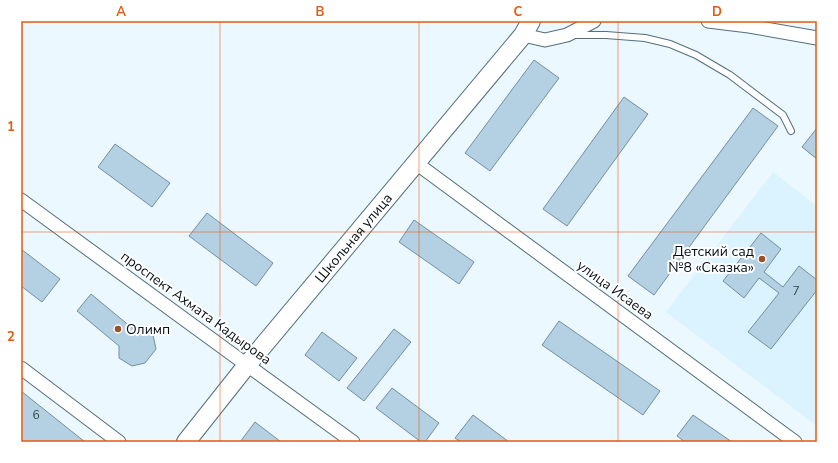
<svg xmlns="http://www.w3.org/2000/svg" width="838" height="463" viewBox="0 0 838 463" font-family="'Nunito Sans',sans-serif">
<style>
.built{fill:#dbf2ff}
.building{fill:#b3d1e2;stroke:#738f9f}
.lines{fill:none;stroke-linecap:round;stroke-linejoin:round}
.lane-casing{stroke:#536e7d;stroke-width:8}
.street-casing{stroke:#536e7d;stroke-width:15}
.secondary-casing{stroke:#536e7d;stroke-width:20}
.lane{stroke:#fff;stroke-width:6}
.street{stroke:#fff;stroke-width:13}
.secondary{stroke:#fff;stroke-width:18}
.grid{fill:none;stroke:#e8590c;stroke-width:1;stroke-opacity:0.55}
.poi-dot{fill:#98512a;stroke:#fff;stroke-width:1.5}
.labels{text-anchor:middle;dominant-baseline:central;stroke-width:4;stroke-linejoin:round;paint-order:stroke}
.number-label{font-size:12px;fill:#314049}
.street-label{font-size:14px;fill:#061016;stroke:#fff}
.poi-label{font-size:14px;fill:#061016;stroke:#fff;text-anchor:end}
.neatline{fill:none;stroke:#e8590c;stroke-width:1.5}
.grid-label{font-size:13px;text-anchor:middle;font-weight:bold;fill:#e8590c}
</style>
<rect width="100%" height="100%" fill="#ebf8ff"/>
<!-- built -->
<path class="built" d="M773,172l44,34v220l-151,-114z"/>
<!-- building -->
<g class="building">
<path d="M534,60l25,18 -69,93 -25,-18z"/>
<path d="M624,97l24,17 -81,112 -24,-17z"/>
<path d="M753,108l25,18 -124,169 -26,-19z"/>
<path d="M817,128v31l-15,-12z"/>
<path d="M115,144l55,39 -18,24 -54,-40z"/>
<path d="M207,213l66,50 -17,23 -67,-50z"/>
<path d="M414,220l60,42 -15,22 -60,-42z"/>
<path d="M761,233l20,16 -17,23 19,15 16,-21 18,14v10l-46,59 -23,-17 31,-39 -20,-15 -15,20 -21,-17z"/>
<path d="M21,249l39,30 -18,23 -21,-16z"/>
<path d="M91,294l41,34 21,7 3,14 -11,14 -13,3 -13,-8v-12l-42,-35z"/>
<path d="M559,321l101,70 -17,24 -101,-70z"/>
<path d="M394,329l17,13 -47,59 -17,-13z"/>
<path d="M322,332l35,26 -18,23 -34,-26z"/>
<path d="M392,388l47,35 -14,19h-4l-45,-34z"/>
<path d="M21,391l64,51h-62l-2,-2z"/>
<path d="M473,415l36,27h-48l-6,-4z"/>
<path d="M693,415l39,27h-47l-8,-6z"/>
<path d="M255,422l26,20h-41z"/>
</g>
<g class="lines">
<defs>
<path id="lane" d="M574,35h32l39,3 25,6 26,11 34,20 53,40 8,16"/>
<g id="street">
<path d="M708,21l41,5 68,12"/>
<path d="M523,35l22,5 22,-5 27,-14"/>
<path d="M416,163l379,279"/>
<path d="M21,200l226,165 106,77"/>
<path d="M21,368l98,74"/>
</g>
<g id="secondary">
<path id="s1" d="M186,442l61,-77 276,-330 8,-14"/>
</g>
</defs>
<!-- lane casing -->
<use href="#lane" class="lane-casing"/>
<!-- street casing -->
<use href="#street" class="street-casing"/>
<!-- secondary casing -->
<use href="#secondary" class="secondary-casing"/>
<!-- lane -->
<use href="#lane" class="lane"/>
<!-- street -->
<use href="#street" class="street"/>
<!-- secondary -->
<use href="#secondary" class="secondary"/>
</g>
<!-- grid -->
<path class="grid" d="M220,21v421M419,21v421M618,21v421M21,232h796"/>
<!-- markers -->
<g class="poi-dot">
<circle cx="762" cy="259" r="4"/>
<circle cx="118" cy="329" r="4"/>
</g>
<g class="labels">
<!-- number labels -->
<g class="number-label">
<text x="796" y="291">7</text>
<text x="36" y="415">6</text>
</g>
<!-- street labels -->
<g class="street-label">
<text stroke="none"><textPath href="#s1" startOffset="264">Школьная улица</textPath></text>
<text transform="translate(615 290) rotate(36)">улица Исаева</text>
<text transform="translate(196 308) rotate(36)">проспект Ахмата Кадырова</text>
</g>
<!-- poi labels -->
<g class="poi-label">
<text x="754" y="251">Детский сад<tspan x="754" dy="16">№8 «Сказка»</tspan></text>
<text x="126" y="329" text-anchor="start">Олимп</text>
</g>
</g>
<!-- border -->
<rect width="838" height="463" fill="none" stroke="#ffffff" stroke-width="44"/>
<rect x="22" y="22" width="794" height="419" class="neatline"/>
<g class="grid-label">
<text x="121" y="16">A</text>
<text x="320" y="16">B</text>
<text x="518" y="16">C</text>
<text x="717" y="16">D</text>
<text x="11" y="131">1</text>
<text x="11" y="341">2</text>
</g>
</svg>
